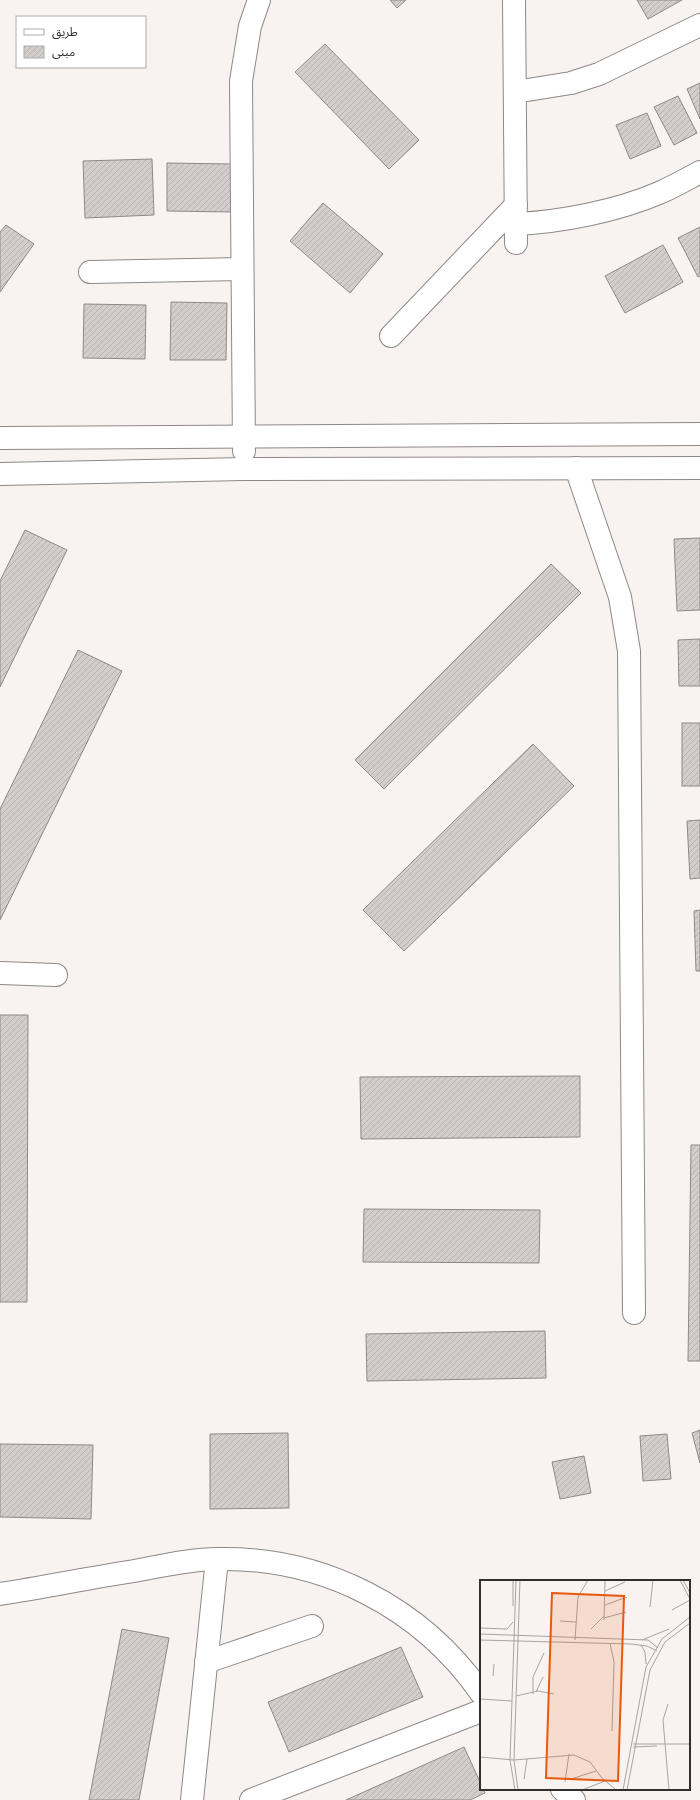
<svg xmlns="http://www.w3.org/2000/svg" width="700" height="1800" viewBox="0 0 700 1800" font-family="Raleway,'Noto Sans Arabic',sans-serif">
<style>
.building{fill:url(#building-hatch);stroke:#8e8988}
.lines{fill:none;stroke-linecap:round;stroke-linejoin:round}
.minor-casing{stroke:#8e8887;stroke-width:24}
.minor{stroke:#fff;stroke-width:22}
.inset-road{fill:none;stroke:#a8a4a3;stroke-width:1}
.view{fill:#e8590c;fill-opacity:0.15;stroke:#e8590c;stroke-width:2}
.inset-edge{fill:none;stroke:#312e2e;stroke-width:2}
</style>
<defs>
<pattern id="building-hatch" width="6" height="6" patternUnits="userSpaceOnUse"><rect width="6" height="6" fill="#d3cdcc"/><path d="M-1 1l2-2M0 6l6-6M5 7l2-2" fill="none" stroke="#b6b0b0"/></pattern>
</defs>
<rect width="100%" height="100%" fill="#f8f2f1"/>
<!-- building -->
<g class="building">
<path d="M390,0h16l-9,8z"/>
<path d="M637,0h45l-34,19z"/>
<path d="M325,44l94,96 -30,29 -94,-97z"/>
<path d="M700,83v36l-13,-30z"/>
<path d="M678,96l19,37 -23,12 -20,-38z"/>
<path d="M647,113l14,33 -31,13 -14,-34z"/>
<path d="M152,159l2,56 -69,3 -2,-57z"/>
<path d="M167,163l66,1 -1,48 -65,-1z"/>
<path d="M323,203l60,51 -33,39 -60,-52z"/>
<path d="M6,225l28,19 -34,48v-60z"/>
<path d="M700,227v49l-2,1 -20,-39z"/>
<path d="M663,245l20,37 -58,31 -20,-37z"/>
<path d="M171,302l56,1 -1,57h-56z"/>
<path d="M84,304l62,1 -1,54 -62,-1z"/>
<path d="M25,530l42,20 -67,137v-106z"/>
<path d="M700,538v72l-23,1 -3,-72z"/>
<path d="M551,564l30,29 -197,196 -29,-29z"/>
<path d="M700,639v47h-21l-1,-46z"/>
<path d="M78,650l44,21 -122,249v-111z"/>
<rect x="682" y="723" width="18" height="63"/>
<path d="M533,744l41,42 -170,165 -41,-41z"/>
<path d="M700,820v58l-10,1 -3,-58z"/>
<path d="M700,910v61h-4l-2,-60z"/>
<path d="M0,1015h28l-1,287h-27z"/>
<path d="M580,1076v61l-219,2 -1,-62z"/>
<path d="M691,1145h9v216h-12z"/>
<path d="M364,1209l176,1 -1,53 -176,-1z"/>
<path d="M545,1331l1,47 -179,3 -1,-47z"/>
<path d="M700,1430v33l-8,-30z"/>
<path d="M288,1433l1,75 -79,1v-75z"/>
<path d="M667,1434l4,45 -28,2 -3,-45z"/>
<path d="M0,1444l93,1 -2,74 -91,-2z"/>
<path d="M584,1456l7,37 -31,6 -8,-37z"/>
<path d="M122,1629l47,9 -30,162h-50z"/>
<path d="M401,1647l22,50 -134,55 -21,-50z"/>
<path d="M464,1747l17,37v5h2l2,4 -15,7h-124z"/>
</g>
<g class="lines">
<defs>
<g id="minor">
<path d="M514,0l2,243"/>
<path d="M515,92l56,-9 28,-9 101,-49"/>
<path d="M516,224c45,-2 101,-13 143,-31 14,-6 28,-14 41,-21"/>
<path d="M90,272l152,-3"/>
<path d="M391,336l125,-131"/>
<path d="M0,438l700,-4"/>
<path d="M244,451l-3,-370 9,-55 9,-26"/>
<path d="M576,468l44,129 9,54 5,662"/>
<path d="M0,474l244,-5 456,-1"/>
<path d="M0,973l56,2"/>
<path d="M0,1594c45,-7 89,-16 134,-23 27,-5 56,-12 84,-12 105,-2 203,48 263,134"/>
<path d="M206,1662l106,-36"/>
<path d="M562,1789l12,11"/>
<path d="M192,1800l25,-241"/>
<path d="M251,1800l230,-89"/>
</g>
</defs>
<!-- minor casing -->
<use href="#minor" class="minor-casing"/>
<!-- minor -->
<use href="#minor" class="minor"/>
</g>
<!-- overview -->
<g transform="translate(480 1580)">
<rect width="210" height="210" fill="#f8f2f1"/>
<path class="inset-road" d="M200,0l10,19M203,0l7,13M125,11l20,-9M125,25l22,-8M33,26v-26M170,27l3,-27M192,30l18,-10M124,38l22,-6M124,40l1,-40M80,41l16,1M0,48l27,1 6,-7M111,49l13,-13M0,54l168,6 10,8M0,60l151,4 16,2 10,5M95,60l3,-43 10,-17M162,60l27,-11M130,63l4,19 -2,69M161,65l4,7 1,12M13,96l1,-12M56,112l7,-15M53,114v-17l11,-24M36,116l22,-5 16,3M0,119l32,2M188,124l-5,16 6,70M153,164h57M153,167l24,-1M0,177l34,3 60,-5 16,7 12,16 14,12M44,199l3,-20M91,199l25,-8M85,202l4,-28M35,210l-5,-30 6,-180M38,210l-4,-30 6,-180M102,210l23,-9M143,210l23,-123 16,-28 28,-22M147,210l23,-120 15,-28 25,-19"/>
<path class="view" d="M72,13l72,3 -6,185 -72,-3z"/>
<rect width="210" height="210" class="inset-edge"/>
</g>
<!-- legend -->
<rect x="16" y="16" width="130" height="52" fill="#ffffff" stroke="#adabab"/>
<rect x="24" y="29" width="20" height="6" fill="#ffffff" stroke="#adabab"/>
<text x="52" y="36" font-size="12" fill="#312e2e">طريق</text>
<rect x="24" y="46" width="20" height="12" fill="url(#building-hatch)" stroke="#adabab"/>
<text x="52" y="56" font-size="12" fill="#312e2e">مبنى</text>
</svg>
